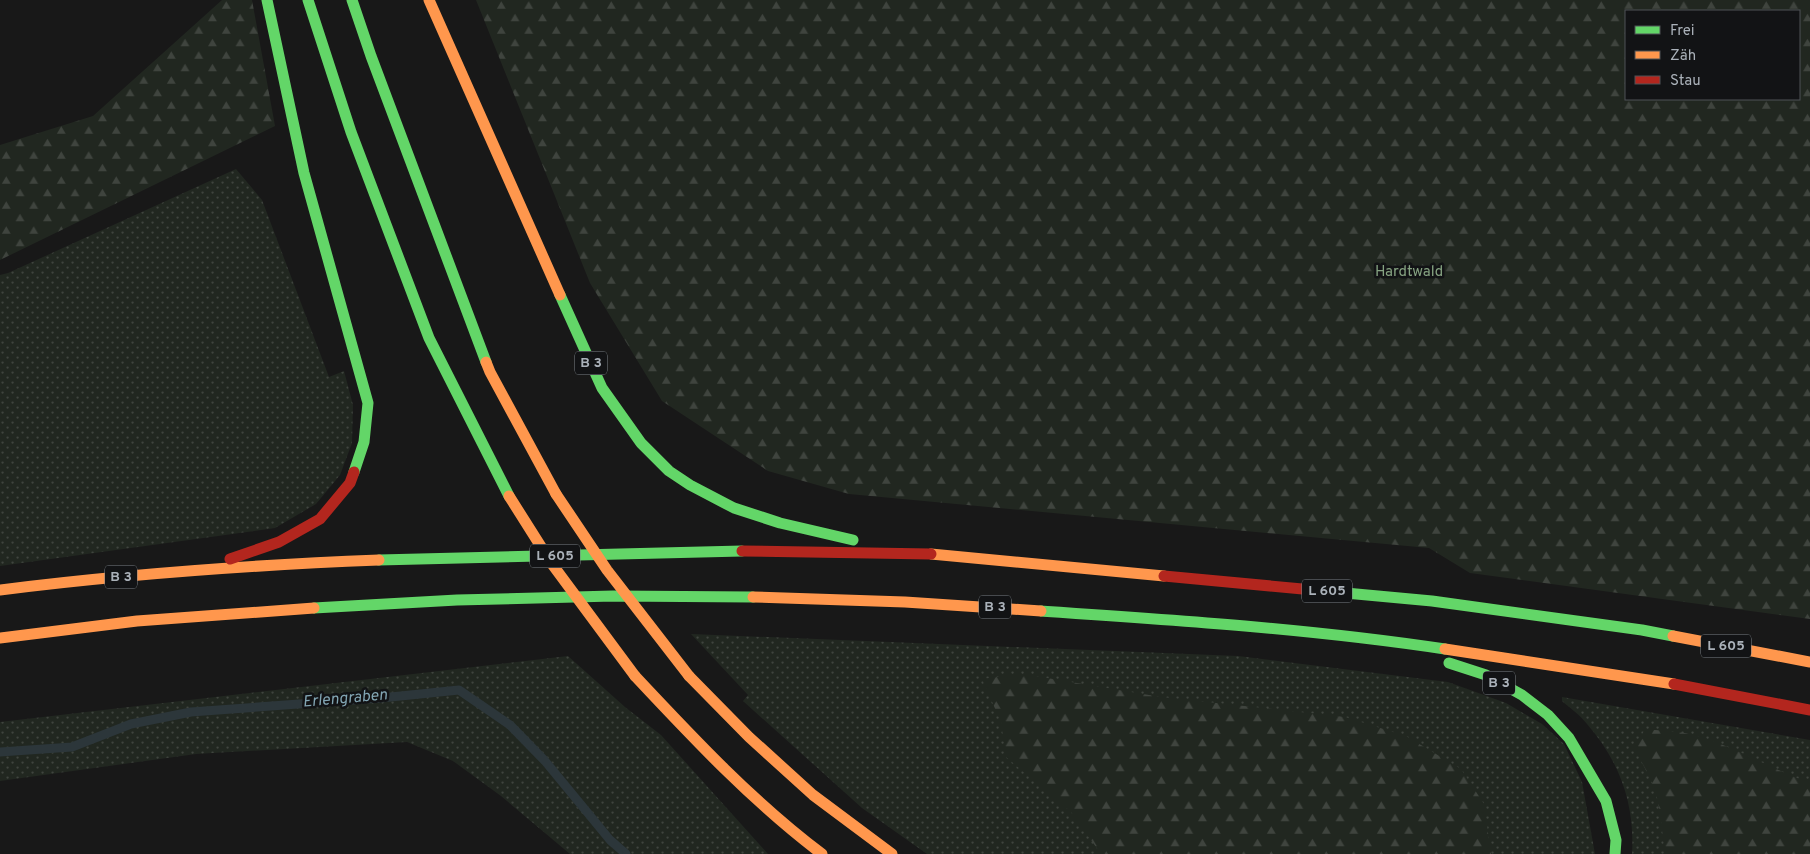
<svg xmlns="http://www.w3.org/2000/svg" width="1810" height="854" viewBox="0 0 1810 854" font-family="Overpass,sans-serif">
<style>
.grass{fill:url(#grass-dots)}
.forest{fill:url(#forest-firs);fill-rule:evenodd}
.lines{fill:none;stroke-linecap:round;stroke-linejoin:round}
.stream{stroke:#2c363a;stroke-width:9}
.fast{stroke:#63d668;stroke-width:11}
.slow{stroke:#ff974d;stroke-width:11}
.jam{stroke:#b3261e;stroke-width:11}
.slow-bridge{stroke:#ff974d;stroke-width:11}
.labels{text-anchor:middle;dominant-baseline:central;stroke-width:5;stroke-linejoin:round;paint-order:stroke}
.shield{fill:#121315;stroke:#7c8288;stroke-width:1}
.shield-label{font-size:14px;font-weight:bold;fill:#aab1b9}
.park-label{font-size:15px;fill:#86a382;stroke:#121315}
.water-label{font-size:16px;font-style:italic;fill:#82a5b3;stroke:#121315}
</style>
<defs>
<pattern id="grass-dots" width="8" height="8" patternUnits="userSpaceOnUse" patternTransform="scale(1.25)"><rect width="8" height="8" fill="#212720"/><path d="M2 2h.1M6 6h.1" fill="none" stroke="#3f443e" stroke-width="1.8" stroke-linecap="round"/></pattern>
<pattern id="forest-firs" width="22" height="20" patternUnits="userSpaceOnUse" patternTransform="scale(1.25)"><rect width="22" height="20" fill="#212720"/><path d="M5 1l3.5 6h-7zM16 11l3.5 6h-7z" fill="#3f443e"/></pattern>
</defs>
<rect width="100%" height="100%" fill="#181818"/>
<!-- grass -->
<g class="grass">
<path d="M236,169l26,31 67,177 15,-6 9,34 -1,38 -12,32 -24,29 -41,24 -275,38v-291l8,-2z"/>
<path d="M691,634l547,22 210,26 58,21 36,21 22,20 18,38 13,72h-668l-65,-46 -119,-107 5,-6z"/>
<path d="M568,656l57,51 36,28 107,119h-198l-69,-58 -48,-35 -46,-19 -211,12 -196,27v-59z"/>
<path d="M1562,697l248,43v114h-178c3,-50 -12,-92 -45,-130 -7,-9 -17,-16 -25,-23z"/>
</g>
<!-- forest -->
<g class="forest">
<path d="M222,0h30l23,126 -275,134v-115l93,-29z"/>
<path d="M476,0h1334v619l-340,-46 -41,-25 -580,-54 -81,-23 -106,-70 -72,-118zM1626,11h173v88h-173z"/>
<path d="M1023,674l138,23 184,20 61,19 55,33 23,35 7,50h-390l-30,-42 -65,-55 -5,-35 -19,-43z"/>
<path d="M1655,730c13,1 27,2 39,5 40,11 77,34 116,48v71h-145l-5,-41 -5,-25 -21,-41 10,-16z"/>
</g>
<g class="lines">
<!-- stream -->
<path class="stream" d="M0,752l72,-5 59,-23 60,-12 190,-14 78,-8 51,35 35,36 65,79 16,14"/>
<!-- fast -->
<g class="fast">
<path d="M267,0l37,173 64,230 -4,39 -10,30"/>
<path d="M308,0l43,132 78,206 80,158"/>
<path d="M352,0l19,56 115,306"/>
<path d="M560,295l42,93 39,55 28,28 21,14 44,23 46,15 73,17"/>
<path d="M379,560l363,-9"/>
<path d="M1324,591l108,10 210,29 31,6"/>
<path d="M314,608l143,-8 156,-4 140,1"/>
<path d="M1041,611c135,9 271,18 404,38"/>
<path d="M1449,663l37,12 36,20 26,20 21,23 37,63 10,39 -1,14"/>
</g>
<!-- slow -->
<g class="slow">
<path d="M429,0l131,295"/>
<path d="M486,362l4,10 66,122"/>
<path d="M931,554l233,22"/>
<path d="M0,590c126,-16 252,-25 379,-30"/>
<path d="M753,597l152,5 136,9"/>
<path d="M1673,636l137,26"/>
<path d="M0,638l137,-17 177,-13"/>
<path d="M1445,649l229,35"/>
<path d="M635,676c59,63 118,126 187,178"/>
<path d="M689,676l60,61 64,58 79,59"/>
</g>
<!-- jam -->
<g class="jam">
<path d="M742,551l189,3"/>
<path d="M230,559l49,-17 41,-23 30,-36 4,-11"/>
<path d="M1164,576l160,15"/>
<path d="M1674,684l136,26"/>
</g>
<!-- slow-bridge -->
<g class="slow-bridge">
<path d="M556,494l51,76 82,106"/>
<path d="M509,496l43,68 83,112"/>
</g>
</g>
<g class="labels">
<!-- shield labels -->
<g class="shield">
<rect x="575" y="351.5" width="32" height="23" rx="4"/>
<rect x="530" y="544.5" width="50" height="23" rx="4"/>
<rect x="105" y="565.5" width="32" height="23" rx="4"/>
<rect x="1302" y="579.5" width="50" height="23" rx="4"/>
<rect x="979" y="595.5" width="32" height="23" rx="4"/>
<rect x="1701" y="634.5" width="50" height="23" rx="4"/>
<rect x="1483" y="671.5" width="32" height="23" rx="4"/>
</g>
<g class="shield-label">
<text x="591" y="363">B 3</text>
<text x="555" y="556">L 605</text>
<text x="121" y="577">B 3</text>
<text x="1327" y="591">L 605</text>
<text x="995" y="607">B 3</text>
<text x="1726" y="646">L 605</text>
<text x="1499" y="683">B 3</text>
</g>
<!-- park labels -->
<g class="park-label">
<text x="1409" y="272">Hardtwald</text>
</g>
<!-- water labels -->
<g class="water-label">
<text transform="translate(345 699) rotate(-5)">Erlengraben</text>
</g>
</g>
<!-- legend -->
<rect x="1625" y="10" width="175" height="90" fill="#121315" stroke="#4f5257"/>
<rect x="1635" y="26" width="25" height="8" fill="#63d668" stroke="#4f5257"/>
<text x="1670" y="35" font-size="15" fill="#aab1b9">Frei</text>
<rect x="1635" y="51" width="25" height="8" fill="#ff974d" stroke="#4f5257"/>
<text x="1670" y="60" font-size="15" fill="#aab1b9">Zäh</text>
<rect x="1635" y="76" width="25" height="8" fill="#b3261e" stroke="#4f5257"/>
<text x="1670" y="85" font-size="15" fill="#aab1b9">Stau</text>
</svg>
